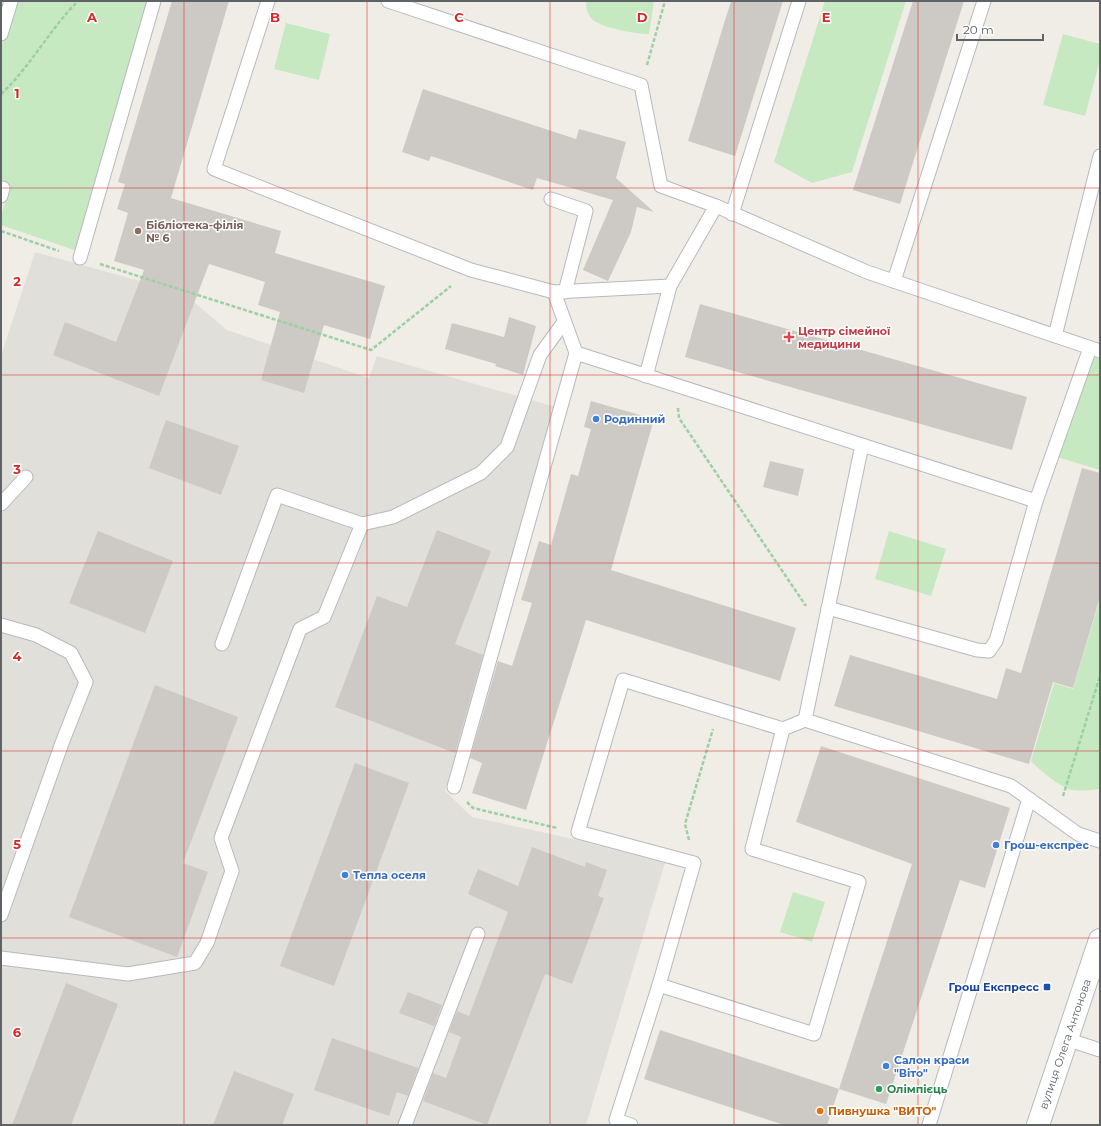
<svg xmlns="http://www.w3.org/2000/svg" width="1101" height="1126" viewBox="0 0 1101 1126" font-family="Montserrat,sans-serif">
<style>
.industrial{fill:#e1dfda}
.green{fill:#c6e9c1}
.building{fill:#cdcac5}
.lines{fill:none;stroke-linecap:round;stroke-linejoin:round}
.service-casing{stroke:#b6b9bd;stroke-width:15}
.minor-casing{stroke:#b6b9bd;stroke-width:24}
.path{stroke:#9cd0a4;stroke-width:2.5;stroke-dasharray:4 2;stroke-linecap:butt}
.service{stroke:#fff;stroke-width:13}
.minor{stroke:#fff;stroke-width:22}
.grid{fill:none;stroke:#d62828;stroke-width:1;stroke-opacity:0.55}
.education-dot{fill:#8d6e63;stroke:#fff;stroke-width:1.5}
.health-dot{fill:#e0444e;stroke:#fff;stroke-width:1.5}
.shop-dot{fill:#3f7fe0;stroke:#fff;stroke-width:1.5}
.transit-dot{fill:#1a4fb4;stroke:#fff;stroke-width:1.5}
.leisure-dot{fill:#2e9e5b;stroke:#fff;stroke-width:1.5}
.food-dot{fill:#e8710a;stroke:#fff;stroke-width:1.5}
.labels{text-anchor:middle;dominant-baseline:central;stroke-width:3;stroke-linejoin:round;paint-order:stroke}
.education-label{font-size:11px;font-weight:bold;fill:#785e54;stroke:#fff;text-anchor:start}
.health-label{font-size:11px;font-weight:bold;fill:#be3a42;stroke:#fff;text-anchor:start}
.shop-label{font-size:11px;font-weight:bold;fill:#366cbe;stroke:#fff;text-anchor:start}
.transit-label{font-size:11px;font-weight:bold;fill:#164399;stroke:#fff;text-anchor:end}
.street-label{font-size:11px;fill:#5d6367;stroke:#fff}
.leisure-label{font-size:11px;font-weight:bold;fill:#27864d;stroke:#fff;text-anchor:start}
.food-label{font-size:11px;font-weight:bold;fill:#c56008;stroke:#fff;text-anchor:start}
.grid-label{font-size:13px;text-anchor:middle;font-weight:bold;fill:#d62828;stroke:#fff;stroke-width:3;stroke-linejoin:round;paint-order:stroke}
</style>
<rect width="100%" height="100%" fill="#f0ede6"/>
<!-- industrial -->
<path class="industrial" d="M35,252l105,29 54,21 33,28 142,48 8,-22 179,51 -111,384 27,26 101,22 92,24 -79,262h-585v-769z"/>
<!-- green -->
<g class="green">
<path d="M15,1h134l-72,250 -76,-26v-9l9,-30 -9,-3v-136z"/>
<path d="M586,1h68l-5,33c-13,0 -48,-6 -57,-15 -5,-5 -6,-12 -6,-18z"/>
<path d="M825,1h81l-54,171 -40,11 -38,-21z"/>
<path d="M286,23l44,11 -11,46 -45,-11z"/>
<path d="M1063,34l37,10v16l-15,56 -42,-11z"/>
<path d="M1091,351l9,2v117l-46,-14z"/>
<path d="M889,531l57,18 -15,47 -56,-17z"/>
<path d="M1100,599v190c-9,1 -19,2 -28,1 -11,-2 -34,-21 -41,-29l23,-78 19,6z"/>
<path d="M793,892l32,10 -13,40 -32,-10z"/>
</g>
<!-- building -->
<g class="building">
<path d="M172,1h57l-58,197 110,33 -6,22 110,33 -15,53 -46,-14 -20,68 -43,-13 19,-68 -22,-7 7,-23 -56,-18 -50,132 -106,-41 12,-33 51,20 28,-72 -30,-9 14,-48 -11,-4 8,-25 -7,-2z"/>
<path d="M731,1h52l-48,155 -47,-15z"/>
<path d="M913,1h51l-64,203 -47,-14z"/>
<path d="M423,89l153,50 3,-10 47,13 -10,36 38,34 -17,-5 -6,25 -23,49 -25,-11 30,-70 -76,-22 -4,12 -102,-34 -2,5 -27,-9z"/>
<path d="M700,304l327,93 -15,53 -327,-93z"/>
<path d="M509,317l27,9 -13,49 -28,-9 1,-2 -51,-15 7,-26 52,14z"/>
<path d="M591,401l63,18 -43,151 185,58 -16,53 -194,-61 -60,190 -54,-17 10,-30 -12,-5 28,-97 14,5 20,-63 -11,-3 18,-59 12,4 20,-71 7,2 13,-47 -7,-2z"/>
<path d="M166,420l73,26 -18,49 -72,-27z"/>
<path d="M770,461l34,8 -6,27 -35,-9z"/>
<path d="M1082,468l18,5v124l-27,91 -20,-6 -24,82 -195,-58 16,-51 147,44 9,-31 15,5z"/>
<path d="M437,530l54,21 -36,93 28,11 -28,98 -120,-46 42,-111 30,11z"/>
<path d="M98,531l75,30 -28,72 -76,-30z"/>
<path d="M155,685l83,32 -55,146 25,9 -31,85 -108,-40z"/>
<path d="M821,746l189,62 -25,80 -25,-8 -74,224 -47,-15 73,-225 -116,-42z"/>
<path d="M355,763l54,20 -75,203 -54,-20z"/>
<path d="M532,847l53,20 1,-5 21,8 -9,26 6,2 -32,86 -27,-10 -58,151 -64,-24 10,-28 13,5 15,-41 -12,-5 8,-21 12,5 39,-104 -40,-18 10,-25 40,17z"/>
<path d="M66,983l52,21 -47,121h-59z"/>
<path d="M408,992l34,13 -8,21 -35,-13z"/>
<path d="M660,1030l179,59 -12,36h-43l-140,-46z"/>
<path d="M332,1038l86,30 -10,28 -11,-4 -8,24 -75,-26z"/>
<path d="M234,1071l60,23 -12,31h-69z"/>
</g>
<g class="lines">
<defs>
<g id="service">
<path d="M268,1l-54,168 257,101 83,22 116,-6 46,-80"/>
<path d="M388,1l253,84 20,101 55,20 151,66 233,79"/>
<path d="M1,34l10,-33"/>
<path d="M1,188h2l-2,8"/>
<path d="M551,199l35,12 -21,81"/>
<path d="M732,214l67,-213"/>
<path d="M80,258l74,-257"/>
<path d="M894,281l90,-280"/>
<path d="M554,292l22,61 460,148 54,-153"/>
<path d="M1055,336l45,-180"/>
<path d="M646,376l24,-90"/>
<path d="M862,445l-57,275 206,66 67,48 22,7"/>
<path d="M1,504l25,-27"/>
<path d="M828,608l149,42 12,1 7,-10 40,-140"/>
<path d="M1,625l35,10 35,18 15,29 -24,61 -61,172"/>
<path d="M222,644l55,-149 85,29 31,-7 88,-44 26,-26 33,-92 24,-33"/>
<path d="M454,787l122,-434"/>
<path d="M1,958l127,16 67,-11 12,-20 25,-72 -11,-33 79,-209 24,-12 38,-93"/>
<path d="M659,985l35,-122 -116,-31 45,-152 160,49"/>
<path d="M1066,1039l34,11"/>
<path d="M405,1125l73,-191"/>
<path d="M631,1125l-15,-5 43,-135 155,49 45,-152 -107,-33 31,-120 22,-9"/>
<path d="M929,1125l100,-326"/>
</g>
<path id="minor" d="M1038,1125l62,-185"/>
</defs>
<!-- service casing -->
<use href="#service" class="service-casing"/>
<!-- minor casing -->
<use href="#minor" class="minor-casing"/>
<!-- path -->
<g class="path">
<path d="M647,65l18,-64"/>
<path d="M1,94c30,-28 48,-64 77,-93"/>
<path d="M1,231l58,20"/>
<path d="M100,264l271,86 80,-64"/>
<path d="M678,408l1,10 127,188"/>
<path d="M1063,796l37,-120"/>
<path d="M467,802l6,6 84,20"/>
<path d="M689,840l-4,-16 28,-95"/>
</g>
<!-- service -->
<use href="#service" class="service"/>
<!-- minor -->
<use href="#minor" class="minor"/>
</g>
<!-- grid -->
<path class="grid" d="M184,1v1124M367,1v1124M550,1v1124M734,1v1124M918,1v1124M1,188h1099M1,375h1099M1,563h1099M1,751h1099M1,938h1099"/>
<!-- markers -->
<circle class="education-dot" cx="138" cy="231" r="4"/>
<path class="health-dot" d="M787 331h4v4h4v4h-4v4h-4v-4h-4v-4h4z"/>
<g class="shop-dot">
<circle cx="596" cy="419" r="4"/>
<circle cx="996" cy="845" r="4"/>
<circle cx="345" cy="875" r="4"/>
<circle cx="886" cy="1066" r="4"/>
</g>
<rect class="transit-dot" x="1043" y="983" width="8" height="8" rx="2"/>
<circle class="leisure-dot" cx="879" cy="1089" r="4"/>
<circle class="food-dot" cx="820" cy="1111" r="4"/>
<g class="labels">
<!-- education labels -->
<g class="education-label">
<text x="146" y="225">Бібліотека-філія<tspan x="146" dy="13">№ 6</tspan></text>
</g>
<!-- health labels -->
<g class="health-label">
<text x="798" y="331">Центр сімейної<tspan x="798" dy="13">медицини</tspan></text>
</g>
<!-- shop labels -->
<g class="shop-label">
<text x="604" y="419">Родинний</text>
<text x="1004" y="845">Грош-експрес</text>
<text x="353" y="875">Тепла оселя</text>
<text x="894" y="1060">Салон краси<tspan x="894" dy="13">"Віто"</tspan></text>
</g>
<!-- transit labels -->
<g class="transit-label">
<text x="1039" y="987">Грош Експресс</text>
</g>
<!-- street labels -->
<g class="street-label">
<text transform="translate(1065 1044) rotate(-71)">вулиця Олега Антонова</text>
</g>
<!-- leisure labels -->
<g class="leisure-label">
<text x="887" y="1089">Олімпієць</text>
</g>
<!-- food labels -->
<g class="food-label">
<text x="828" y="1111">Пивнушка "ВИТО"</text>
</g>
</g>
<g class="grid-label">
<text x="92" y="22">A</text>
<text x="275" y="22">B</text>
<text x="459" y="22">C</text>
<text x="642" y="22">D</text>
<text x="826" y="22">E</text>
<text x="17" y="98">1</text>
<text x="17" y="286">2</text>
<text x="17" y="474">3</text>
<text x="17" y="661">4</text>
<text x="17" y="849">5</text>
<text x="17" y="1037">6</text>
</g>
<!-- border -->
<rect width="1101" height="1126" fill="none" stroke="#5d6367" stroke-width="4"/>
<!-- scale -->
<path d="M957 34v6h86v-6" fill="none" stroke="#5d6367" stroke-width="2"/>
<text x="963" y="34" font-size="12" fill="#5d6367" stroke="#ffffff" stroke-width="3" paint-order="stroke">20 m</text>
</svg>
